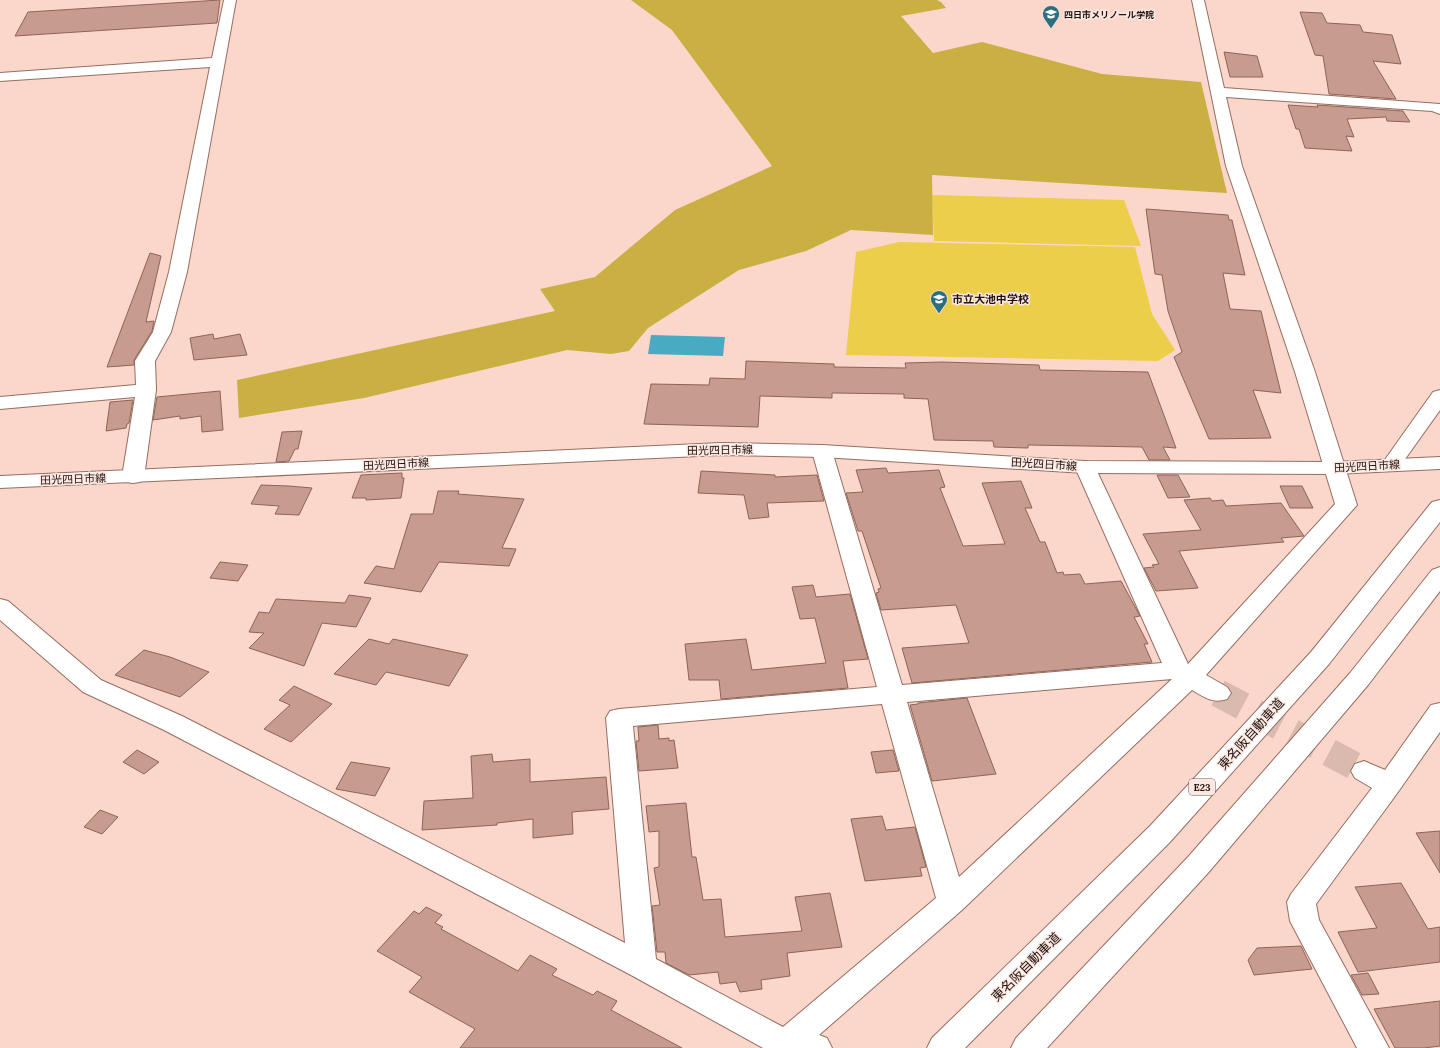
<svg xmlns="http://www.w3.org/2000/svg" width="1440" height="1048" viewBox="0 0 1440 1048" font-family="Lora,'Noto Sans JP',serif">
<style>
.green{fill:#ecce4b}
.forest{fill:#cab043}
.water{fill:#48abc2}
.building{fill:#c89b8f;stroke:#8d6459}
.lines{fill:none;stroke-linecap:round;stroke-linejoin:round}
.minor-tunnel{stroke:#dab9af;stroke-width:28;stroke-dasharray:28 14;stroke-linecap:butt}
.minor-casing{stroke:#966d61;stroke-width:2}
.major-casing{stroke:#966d61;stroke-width:2}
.highway-casing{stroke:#966d61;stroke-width:2}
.minor{fill:#fff;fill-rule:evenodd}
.major{fill:#fff;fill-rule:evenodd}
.highway{fill:#fff;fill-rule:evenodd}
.labels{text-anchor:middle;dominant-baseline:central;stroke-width:3;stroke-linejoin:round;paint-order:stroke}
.far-poi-label{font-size:9px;font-weight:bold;fill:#22120e;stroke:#fbe8e2;text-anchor:start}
.shield{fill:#fbe8e2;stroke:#63524e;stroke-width:1}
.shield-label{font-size:10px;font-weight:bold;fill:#22120e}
.poi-label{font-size:11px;font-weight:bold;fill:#22120e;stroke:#fbe8e2;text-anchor:start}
.street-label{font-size:11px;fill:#22120e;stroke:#fbe8e2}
.near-street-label{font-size:13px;fill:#22120e;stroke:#fbe8e2}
</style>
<rect width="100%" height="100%" fill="#fbd6cb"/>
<!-- green -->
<g class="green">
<path d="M932,195l192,5 17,46 -207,-5z"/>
<path d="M899,242l236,5 17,67 23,36 -17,11 -312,-6 10,-103z"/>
</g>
<!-- forest -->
<path class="forest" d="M631,0h306l4,2 5,6 -45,8 32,37 49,-11 120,32 99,8 26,111 -295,-18 1,60 -82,-5 -45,21 -67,19 -91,58 -19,23 -18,3 -44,-4 -203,48 -125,20 -2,-38 318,-69 -15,-22 55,-12 80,-67 97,-44 -100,-136z"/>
<!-- water -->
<path class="water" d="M651,335l74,2 -2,19 -75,-2z"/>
<!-- building -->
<g class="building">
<path d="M220,0l-3,23 -202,13 13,-24z"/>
<path d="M1300,12l22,1 5,10 33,2 3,7 29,3 9,29 -28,-3 23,38 -67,-5 -6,-38 -8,-1z"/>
<path d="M1224,52l33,4 6,21h-33z"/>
<path d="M1288,105l30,2 -1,-2 86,6 7,11 -23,-1 -1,-4 -39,2 7,18 -8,-1 6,15 -47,-3 -6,-19h-3z"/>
<path d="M1146,209l82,6 1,5h3l13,55 -22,-2 7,36 31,2 20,82 -28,-3 18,48 -62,1 -35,-82 8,-5 -14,-41 -6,-36 -7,-1z"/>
<path d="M150,253l11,3 -15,66 8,-1 -2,10 -18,29v5l-27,2z"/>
<path d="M213,334l1,5 26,-5 7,21 -53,5 -4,-22z"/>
<path d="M746,361l88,3v3l72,1 -1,-5 37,-1 97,3 1,5 108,2 28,76 -13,-1 7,13h-21l-7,-13 -114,-2v3l-34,-1 -1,-6 -59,-1 -6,-41 -24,-1v-4l-72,-1v5l-72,-2 -2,31 -114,-3 7,-40 58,1 1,-7 35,1z"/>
<path d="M220,391l3,39 -21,2 -1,-16 -21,3v-3l-27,4 4,-23z"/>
<path d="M133,400l-4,23 -2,1 -1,4 -20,3 4,-29z"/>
<path d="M302,431l-4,18h-3l-6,12 -13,1 6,-30z"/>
<path d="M886,468l2,5 51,-3 6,17 -5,1 23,58 42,-2 -23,-61 39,-2 11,27h-7l15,34h5l12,31 6,-1 1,3 16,-1 5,10 36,-3 19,35 -6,1 14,27h-4l8,18 -240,21 -10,-35 67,-5 -13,-38 -75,5 -5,-17 3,-1 -1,-3 3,-1 -19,-57h-4l-12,-38 17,-1 -7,-22z"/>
<path d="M701,471l74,4v2l42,-2 7,26 -57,2 2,14 -20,2 -5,-24 -46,-2z"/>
<path d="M402,473v5h2l-3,20 -35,2v-2h-14l9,-23z"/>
<path d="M1157,475h21l12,22 -22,1z"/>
<path d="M261,485l28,1 23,2 -13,27 -24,-1 4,-8 -28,-2z"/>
<path d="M1280,486h22l11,22h-23z"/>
<path d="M438,491h21l-1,3 66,5 -22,49 14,1 -7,17 -70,-4 -18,30 -57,-9 12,-17 18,3 17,-55h22z"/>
<path d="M1210,498l2,3 11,-1 3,6 55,-3 23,33 -23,2 3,4 -105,9 19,37 -42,3 -12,-23 10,-1 -2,-2 7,-1 -16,-30 58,-4 -17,-30z"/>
<path d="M220,562l28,3 -10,16 -28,-3z"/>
<path d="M813,585l3,12 34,-3 18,65 -25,2 5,27 -127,11 -2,-19h-30l-4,-36 61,-5 6,31 74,-7 -11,-45 -15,1 -8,-32z"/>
<path d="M349,595l22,3 -15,29 -34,-4 -18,43 -55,-18 15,-15 -15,-1 10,-20 10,1 7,-14 69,4z"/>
<path d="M369,639l20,5 4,-5 75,16 -19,31 -63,-14 -10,13 -42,-11z"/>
<path d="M144,650l26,7 39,15 -29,25 -65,-22z"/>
<path d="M294,686l38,18 -41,38 -27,-13 26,-24 -11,-5z"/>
<path d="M967,698l29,76 -64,7 -22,-76 8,-1v-1z"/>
<path d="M658,725l1,14 10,-1v3l5,-1 4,28 -39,3 -3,-30h3l-1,-14z"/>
<path d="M137,750l22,12 -15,12 -21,-12z"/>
<path d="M893,750l6,21 -23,2 -5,-21z"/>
<path d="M492,754l1,8 37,-3v23l76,-5 3,32 -37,3 1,22 -40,4v-19l-36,4v2l-75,5 2,-29 49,-3 -2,-42z"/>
<path d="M351,762l39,6 -15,28 -39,-7z"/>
<path d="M686,803l6,54h4l7,43 18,-1 4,38 77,-6 -7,-34 35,-4 12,54 -55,6 3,23 -29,4 1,9 -22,3 -4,-10 -16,2 -2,-12 -29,3 -23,-12 -1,-11h-8l-5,-46 8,-1 -6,-37 5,-1v-36l-10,1 -3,-26z"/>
<path d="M100,810l18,7 -16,17 -18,-7z"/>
<path d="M882,816l4,14 29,-3 11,40 -6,1 2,8 -57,5 -14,-62z"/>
<path d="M1440,831v42l-24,-40z"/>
<path d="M1401,883l27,46 12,-2v35l-82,10 -20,-40 39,-4 -22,-41z"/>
<path d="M426,907l16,8 -7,8 8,4 -2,2 77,42 12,-16 27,14 -5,6 41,20 4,-4 20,10 -6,9 71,38h-222l15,-19 -66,-37 13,-15 -45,-26 37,-40 5,3z"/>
<path d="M1301,946l11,23 -58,6 -6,-15 9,-12z"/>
<path d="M1368,973l11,21 -17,1 -11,-20z"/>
<path d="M1440,1001v45l-16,2h-29l-21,-39z"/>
</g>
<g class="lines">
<!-- minor-tunnel -->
<path class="minor-tunnel" d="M1218,693l146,78"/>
<defs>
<g id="minor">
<path d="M224,0h12l-49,272 -16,60 -16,29 1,29 -12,87 -4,5 -7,1 -7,-1 -4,-5 13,-80 -135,12v-12l136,-12 -1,-24 18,-29 16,-60 41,-205 -210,14v-8l212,-15z"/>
<path d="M1192,0h12l20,88 216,16v10l-8,-3 -206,-14 16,69 73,206 42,133 -151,170 21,12 4,6 -4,6c-14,5 -23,-2 -35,-9l-230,220 -143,125 8,3 5,10h-69l-132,-73 -467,-245 -81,-38 -83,-72v-21l8,2 93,79 81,36 443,227 -19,-225 4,-7 9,-2 258,-22 -65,-236 3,-4 7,-2 7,2 3,4 70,234 260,-22 -87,-196 3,-4 7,-2 7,2 3,4 93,197 147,-160 -40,-132 -69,-206zM1172,679l-213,198 -52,-175zM882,704l54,194 -153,129 -127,-68 -23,-233z"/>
<path d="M1440,390v20l-42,59 -7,2 -7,-2 -3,-4 3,-4 49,-69z"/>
<path d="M1440,703v29l-42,60 -82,112 3,16 70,128h-32l-67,-127 -3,-19 4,-8 81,-106 -17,-10 -4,-7 4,-7 9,-3 21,9 46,-65z"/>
</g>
<path id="major" d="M721,443l101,2 263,16 249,1 106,-5v12l-106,5 -249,-1 -263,-16 -101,-2 -721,33v-12z"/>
<g id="highway">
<path d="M1440,500v22l-111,142 -159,178 -205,206h-38l5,-10 218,-212 161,-174 121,-150z"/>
<path d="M1440,567v24l-72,94 -160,188 -161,175h-36l5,-10 172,-181 162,-184 82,-103z"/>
</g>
</defs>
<!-- minor casing -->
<use href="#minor" class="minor-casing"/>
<!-- major casing -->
<use href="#major" class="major-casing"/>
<!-- highway casing -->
<use href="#highway" class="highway-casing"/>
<!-- minor -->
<use href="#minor" class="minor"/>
<!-- major -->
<use href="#major" class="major"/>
<!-- highway -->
<use href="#highway" class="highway"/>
</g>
<!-- icons -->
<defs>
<symbol id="school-pin" viewBox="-11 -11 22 30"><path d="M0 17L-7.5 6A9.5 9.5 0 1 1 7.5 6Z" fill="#2b6f7f" stroke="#fbe8e2"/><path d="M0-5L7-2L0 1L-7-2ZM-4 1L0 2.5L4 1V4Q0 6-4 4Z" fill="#fff"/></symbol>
</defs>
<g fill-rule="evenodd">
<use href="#school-pin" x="1041" y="4" width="20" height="27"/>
<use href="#school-pin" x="929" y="289" width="20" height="27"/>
</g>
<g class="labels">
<!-- far-poi labels -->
<g class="far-poi-label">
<text x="1064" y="14">四日市メリノール学院</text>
</g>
<!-- shield labels -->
<rect class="shield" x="1189" y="779" width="26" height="16" rx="3"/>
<g class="shield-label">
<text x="1202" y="787">E23</text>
</g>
<!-- poi labels -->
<g class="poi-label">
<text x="952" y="299">市立大池中学校</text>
</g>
<!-- street labels -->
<g class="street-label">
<text transform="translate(720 450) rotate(-1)">田光四日市線</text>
<text transform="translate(396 464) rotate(-3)">田光四日市線</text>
<text transform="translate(1044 464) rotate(4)">田光四日市線</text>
<text transform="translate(1367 466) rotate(-3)">田光四日市線</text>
<text transform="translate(73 479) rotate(-2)">田光四日市線</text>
</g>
<!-- near-street labels -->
<g class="near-street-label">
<text transform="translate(1251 734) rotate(-48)">東名阪自動車道</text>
<text transform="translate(1026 967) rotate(-45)">東名阪自動車道</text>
</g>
</g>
</svg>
